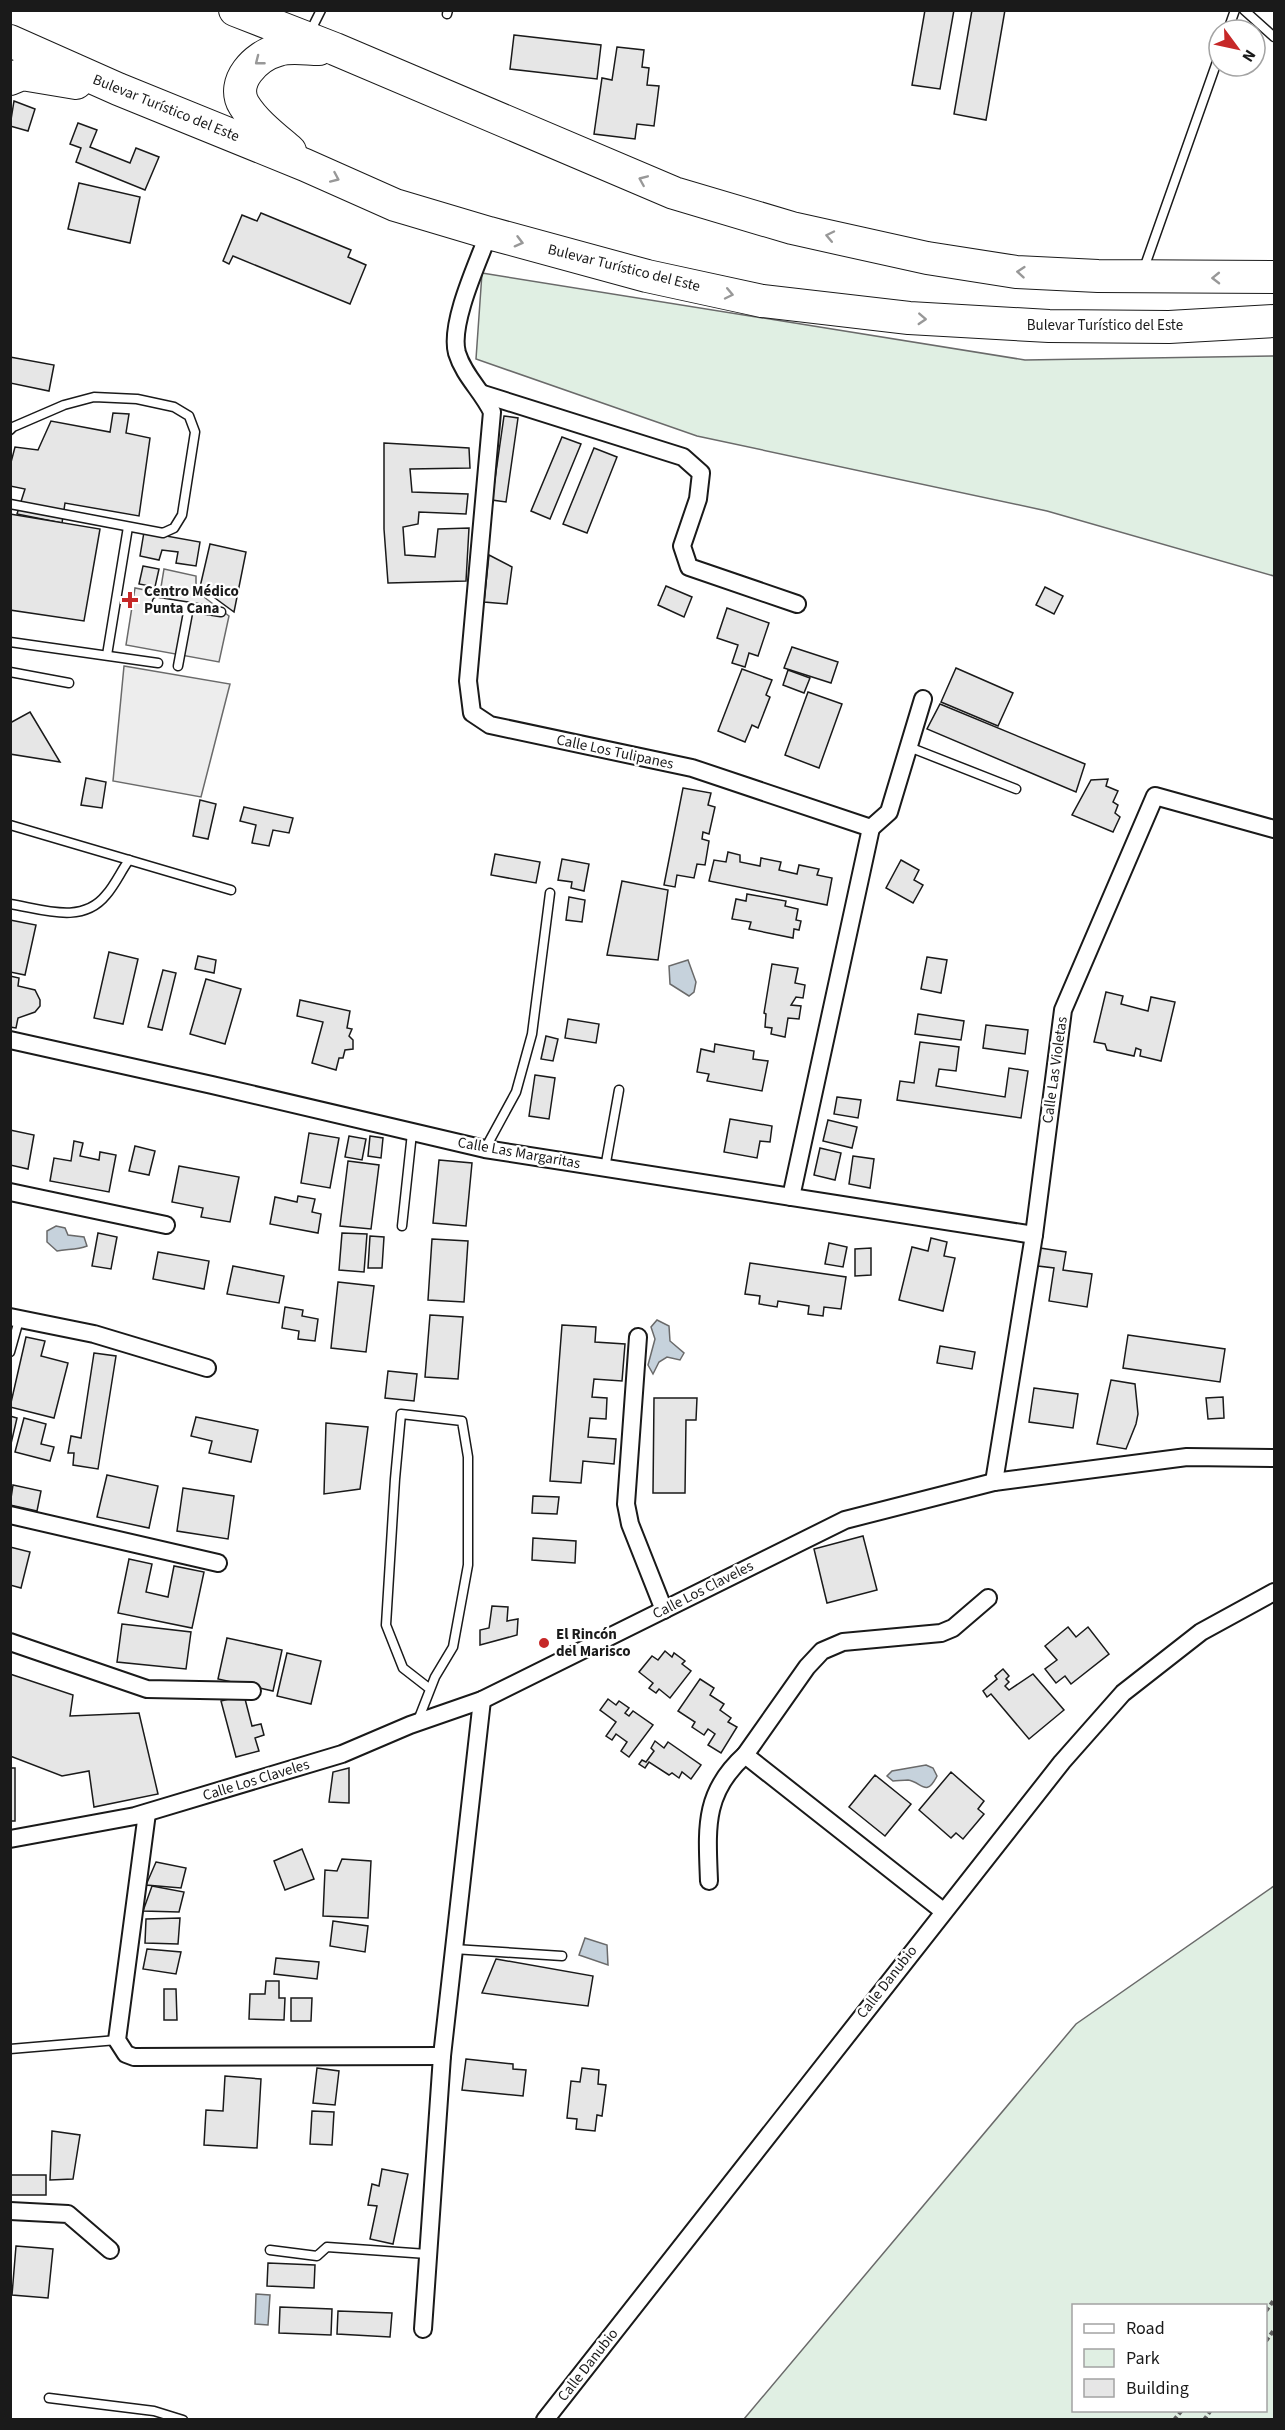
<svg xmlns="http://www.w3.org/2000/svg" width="1285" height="2430" viewBox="0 0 1285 2430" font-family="'Source Sans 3',sans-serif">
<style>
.green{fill:#e0efe3;stroke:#6a6a6a;stroke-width:1.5;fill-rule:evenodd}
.parking{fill:#ededed;stroke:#6a6a6a;stroke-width:1.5}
.water{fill:#c6d2dc;stroke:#6a6a6a;stroke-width:1.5}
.building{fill:#e6e6e6;stroke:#1a1a1a;stroke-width:1.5}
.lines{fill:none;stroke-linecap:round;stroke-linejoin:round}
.lane-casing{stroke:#1a1a1a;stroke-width:11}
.street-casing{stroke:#1a1a1a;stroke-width:20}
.highway-casing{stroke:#1a1a1a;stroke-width:34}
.path{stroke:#5f5f5f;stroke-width:4;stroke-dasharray:4.5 3;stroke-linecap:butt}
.lane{stroke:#fff;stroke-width:8}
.street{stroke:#fff;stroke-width:16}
.highway{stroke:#fff;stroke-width:32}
.oneway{stroke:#989898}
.poi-dot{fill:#c62828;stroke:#fff;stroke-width:2}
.labels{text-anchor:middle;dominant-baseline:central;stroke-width:4.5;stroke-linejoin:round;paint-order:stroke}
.street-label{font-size:15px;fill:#1a1a1a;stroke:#fff}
.poi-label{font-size:15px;font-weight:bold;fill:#1a1a1a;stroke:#fff;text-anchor:start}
</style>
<rect width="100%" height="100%" fill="#fff"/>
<!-- green -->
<g class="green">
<path d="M482,273l543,87 249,-4v220l-227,-65 -350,-75 -221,-77z"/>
<path d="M1274,1886v533h-530l332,-395zM1074,2306h192v104h-192z"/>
</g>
<!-- parking -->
<g class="parking">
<path d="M164,569l32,7v15l33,25 -10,46 -93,-17 9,-57 25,5z"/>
<path d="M124,666l106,18 -29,113 -88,-16z"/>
</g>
<!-- water -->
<g class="water">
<path d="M688,960l8,22 -2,10 -5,4 -19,-12 -1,-18z"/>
<path d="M56,1226l9,2 3,7 16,2 3,9c-10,4 -19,3 -30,5l-10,-9v-11z"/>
<path d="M657,1320l12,6 1,15 14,12 -4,7 -13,-3 -8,5 -6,12 -5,-9 7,-26 -4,-12z"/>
<path d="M926,1765l7,3 4,8c-11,22 -15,6 -29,4 -5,0 -11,1 -15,1l-6,-5 5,-5z"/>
<path d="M585,1938l22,7 1,20 -29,-10z"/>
<path d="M256,2294l14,1 -2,30 -13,-1z"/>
</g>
<!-- building -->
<g class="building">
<path d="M925,10h29l-14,79 -28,-4z"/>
<path d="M972,10h33l-19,110 -32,-6z"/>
<path d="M514,35l87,10 -4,34 -87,-10z"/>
<path d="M617,47l27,3 -2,17 7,1 -2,17 12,1 -5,40 -17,-2 -2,15 -41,-5 8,-56 10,2z"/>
<path d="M14,101l21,8 -7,22 -18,-5z"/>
<path d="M78,123l19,7 -7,17 40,16 6,-15 23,9 -14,33 -69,-28 5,-14 -11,-4z"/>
<path d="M79,183l61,14 -10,46 -62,-14z"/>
<path d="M261,213l90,37 -3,7 18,8 -16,39 -117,-48 -4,8 -6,-3 19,-46 15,6z"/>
<path d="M10,357l44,8 -5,26 -39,-8z"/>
<path d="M113,413l16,1 -3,19 24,5 -11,78 -74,-13 -3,20 -45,-9 8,-25 -15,-3v-20l5,-19 23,3 13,-29 59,11z"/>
<path d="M504,416l14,2 -12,84 -14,-2z"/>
<path d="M562,437l19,7 -31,75 -19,-8z"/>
<path d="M384,443l85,5 1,20 -60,1 2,23 56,2 -2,20 -47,-2 -1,12 -15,3 2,28 30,2 3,-28 31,-1 -3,53 -78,2 -4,-54z"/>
<path d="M594,448l23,9 -30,76 -24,-9z"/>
<path d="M10,514l90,15 -16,92 -74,-11z"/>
<path d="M144,532l56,10 -4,24 -20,-3 2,-11 -16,-2 -3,10 -19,-4z"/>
<path d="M210,544l36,8 -12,60 -34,-25z"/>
<path d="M489,555l23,12 -5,37 -23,-2z"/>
<path d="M143,566l16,3 -4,18 -16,-3z"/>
<path d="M666,586l26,11 -8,20 -26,-12z"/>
<path d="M1045,587l18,9 -9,18 -18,-9z"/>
<path d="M727,608l42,15 -11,33 -9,-3 -4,14 -13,-4 6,-18 -21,-7z"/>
<path d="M792,647l46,15 -7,21 -47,-15z"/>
<path d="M956,668l57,25 -15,33 -57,-24z"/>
<path d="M742,669l30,11 -6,15 4,2 -12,31 -6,-3 -7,17 -27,-11z"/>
<path d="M788,670l22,8 -6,15 -21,-8z"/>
<path d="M808,692l34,12 -23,64 -34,-13z"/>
<path d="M940,704l145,60 -9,28 -149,-63z"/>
<path d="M30,712l30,50 -50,-8v-31z"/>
<path d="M86,778l20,4 -4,26 -21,-3z"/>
<path d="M1108,779l-2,7 12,5 -5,11 5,3 -3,8 5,4 -7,15 -41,-17 19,-35z"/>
<path d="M683,788l28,5 -3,12 7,2 -6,27 -6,-2 -1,7 7,2 -4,24 -8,-1 -3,14 -17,-3 -2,12 -11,-2z"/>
<path d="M200,800l16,4 -8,35 -15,-3z"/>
<path d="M244,807l49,11 -4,15 -16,-3 -4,16 -17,-3 4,-18 -16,-4z"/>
<path d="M728,852l12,3v7l20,4 1,-8 20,4 -2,8 18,4 2,-9 20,4 -2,6 15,3 -5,27 -118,-24 5,-21 12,2z"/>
<path d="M495,854l45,8 -4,21 -45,-8z"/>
<path d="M562,859l27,5 -5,27 -13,-3 1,-6 -14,-2z"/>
<path d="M901,860l18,10 -5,10 9,5 -10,18 -27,-15z"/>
<path d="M622,881l46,9 -10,70 -51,-5z"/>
<path d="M747,894l39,7 -1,5 13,3 -2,11 5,1 -2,9 -5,-1 -1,9 -44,-9 2,-7 -19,-3 4,-20 10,2z"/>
<path d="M569,897l16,3 -3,22 -16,-2z"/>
<path d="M10,920l26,5 -11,50 -15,-3z"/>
<path d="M109,952l29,7 -15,65 -29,-6z"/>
<path d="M198,956l18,4 -2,13 -19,-4z"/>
<path d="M927,957l20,3 -6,33 -20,-4z"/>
<path d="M772,964l26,4 -3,15 10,2 -2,13 -7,-1 -5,8 10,1 -2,13 -11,-1 -3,19 -14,-3 1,-6 -7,-1 1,-13 -2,-1z"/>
<path d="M163,970l13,3 -14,57 -14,-3z"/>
<path d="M10,976l9,2 -1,8 17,4 5,10v6l-5,6 -17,6 -2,10 -6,-1z"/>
<path d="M206,979l35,10 -16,55 -35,-10z"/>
<path d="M1106,992l17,4 -2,8 27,7 3,-14 24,5 -14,59 -21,-5 1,-6 -5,-2 -2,8 -27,-6 -2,-6 -11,-2z"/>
<path d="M300,1000l50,11 -3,17 5,1 -3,7 4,4v9l-8,1 -2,8h-4l-3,12 -24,-7 11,-41 -26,-6z"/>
<path d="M918,1014l46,7 -3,19 -46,-6z"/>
<path d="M568,1019l31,5 -3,19 -31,-5z"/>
<path d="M986,1025l42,5 -3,24 -42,-6z"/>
<path d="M546,1036l12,3 -5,22 -12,-2z"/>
<path d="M920,1042l39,5 -3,24 -17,-2 -3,17 69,11 4,-29 19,3 -7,47 -124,-18 3,-19 14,2z"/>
<path d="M715,1044l39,7 -1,8 15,2 -6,30 -55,-10 2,-7 -12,-2 4,-23 13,3z"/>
<path d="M535,1075l20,3 -6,41 -20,-3z"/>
<path d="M837,1097l24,3 -3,18 -24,-4z"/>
<path d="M730,1119l42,7 -2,16 -10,-1 -3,17 -33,-6z"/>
<path d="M828,1120l29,7 -5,21 -29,-7z"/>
<path d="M10,1130l24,5 -6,34 -18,-4z"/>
<path d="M309,1133l30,5 -9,50 -29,-5z"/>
<path d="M349,1136l17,3 -4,21 -17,-3z"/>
<path d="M370,1136l13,2 -2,20 -13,-2z"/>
<path d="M74,1141l9,2 -3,13 19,4 1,-8 16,3 -7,37 -59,-11 4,-23 17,3z"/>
<path d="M135,1146l20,5 -6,24 -20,-4z"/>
<path d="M820,1148l21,5 -6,27 -21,-5z"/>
<path d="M853,1156l21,3 -4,29 -21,-4z"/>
<path d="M439,1160l33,3 -6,63 -33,-3z"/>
<path d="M348,1161l31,4 -8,64 -31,-3z"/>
<path d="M179,1166l60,11 -9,45 -29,-5 2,-9 -31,-6z"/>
<path d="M298,1196l17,3 -3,13 9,2 -3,19 -48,-9 5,-27 22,5z"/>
<path d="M98,1233l19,4 -6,32 -19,-3z"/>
<path d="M342,1233l25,1 -3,38 -25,-2z"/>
<path d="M370,1236l14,1 -2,31h-14z"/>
<path d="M931,1238l16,4 -3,14 11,2 -12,53 -44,-11 13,-53 16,4z"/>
<path d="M432,1239l36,2 -4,61 -36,-2z"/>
<path d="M829,1243l18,4 -4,20 -18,-3z"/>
<path d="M871,1248v27l-16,1v-27z"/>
<path d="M1040,1248l26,4 -3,18 29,4 -5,33 -38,-6 5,-33 -16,-2z"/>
<path d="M158,1252l51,9 -5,28 -51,-10z"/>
<path d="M750,1263l96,14 -5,32 -17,-2 -1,9 -15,-2 1,-8 -31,-5 -1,6 -18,-3 1,-8 -15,-2z"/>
<path d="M233,1266l51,10 -5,27 -52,-9z"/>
<path d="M338,1282l36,4 -8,66 -35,-4z"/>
<path d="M285,1307l18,3 -1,6 16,3 -3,22 -17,-2 1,-8 -17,-3z"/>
<path d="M430,1315l33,2 -5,62 -33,-2z"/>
<path d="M562,1325l34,2 -1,15 30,2 -3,37 -28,-2 -2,18 15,1 -1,21 -16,-1 -2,19 28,2 -2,25 -31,-3 -2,22 -31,-2z"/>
<path d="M1128,1335l97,14 -5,33 -97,-14z"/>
<path d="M26,1337l19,4 -4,15 27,7 -14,55 -44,-11z"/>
<path d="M940,1346l35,6 -3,17 -35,-6z"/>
<path d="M94,1353l22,3 -18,113 -25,-4 1,-12h-6l3,-17 10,2z"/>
<path d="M388,1371l29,3 -3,27 -29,-3z"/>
<path d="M1111,1380l24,4 3,30 -2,10 -10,25 -29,-5z"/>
<path d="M1034,1388l44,6 -5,34 -44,-6z"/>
<path d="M1223,1397l1,21 -16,1 -2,-21z"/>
<path d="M654,1398h43l-1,22h-10l-1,73h-32z"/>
<path d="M10,1416l7,2 -7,30z"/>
<path d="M196,1417l62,13 -7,32 -42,-9 3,-12 -21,-5z"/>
<path d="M24,1418l22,6 -5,20 13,3 -4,14 -35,-9z"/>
<path d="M326,1423l42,4 -8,62 -36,5z"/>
<path d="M107,1475l51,11 -9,42 -52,-11z"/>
<path d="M13,1485l28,6 -4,20 -27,-6z"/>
<path d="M183,1488l51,8 -6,43 -51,-8z"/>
<path d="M533,1496l26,1 -2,17 -25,-1z"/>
<path d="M863,1536l14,54 -50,13 -13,-54z"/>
<path d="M533,1538l43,3 -1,22 -43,-3z"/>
<path d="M10,1547l20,5 -9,36 -11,-3z"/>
<path d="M129,1559l23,5 -6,28 22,5 6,-31 30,6 -12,56 -74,-15z"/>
<path d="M492,1606l16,1 -1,14 11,-2 -1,16 -37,10v-15l9,-2z"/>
<path d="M122,1624l69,8 -5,37 -69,-7z"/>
<path d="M1068,1627l8,10 12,-10 21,27 -38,30 -6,-8 -9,7 -11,-14 12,-9 -12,-14z"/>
<path d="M227,1638l55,12 -9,41 -55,-12z"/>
<path d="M665,1651l7,6 2,-4 11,8 -3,3 9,7 -21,27 -11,-9 -3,4 -7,-5 4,-5 -14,-11 13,-16 6,4z"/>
<path d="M287,1653l34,8 -10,43 -34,-8z"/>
<path d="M1003,1669l6,7 -3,3 3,3 -4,4 4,4 24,-16 31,36 -35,29 -38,-45 -4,3 -4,-6 14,-12 -2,-3z"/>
<path d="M10,1674l63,21 -3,21 69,-3 19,81 -64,13 -5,-36 -27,5 -52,-20z"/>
<path d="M700,1679l14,9 -4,7 14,9 -4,6 11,8 -3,4 9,5 -16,26 -13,-8 7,-11 -7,-5 -4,6 -12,-8 3,-5 -17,-11z"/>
<path d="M244,1695l8,31 9,-2 3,11 -9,3 4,13 -23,6 -15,-56z"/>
<path d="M608,1699l8,6 3,-4 10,7 -4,5 4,3 4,-5 20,14 -24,32 -8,-6 6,-9 -11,-8 -4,6 -6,-4 10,-14 -16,-12z"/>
<path d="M655,1741l9,7 4,-6 33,23 -10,14 -9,-7 -3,6 -7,-5 -3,2 -20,-13 -4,6 -6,-4 3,-4 4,2 8,-11 -3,-3z"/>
<rect x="10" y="1768" width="5" height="53"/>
<path d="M349,1768v35l-20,-1 4,-30z"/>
<path d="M951,1772l33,29 -6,8 6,5 -21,25 -7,-6 -5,5 -32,-28z"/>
<path d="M875,1775l36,29 -26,32 -36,-29z"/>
<path d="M302,1849l12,30 -29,11 -11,-29z"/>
<path d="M342,1859l29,2 -3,57 -45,-2 2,-46 12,1z"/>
<path d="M156,1862l30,6 -5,20 -35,-3z"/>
<path d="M152,1886l32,6 -5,20 -36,-1z"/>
<path d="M180,1918l-2,26 -33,-1 1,-24z"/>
<path d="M333,1921l35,5 -3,26 -35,-6z"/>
<path d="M147,1949l34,3 -5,22 -33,-5z"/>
<path d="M276,1958l43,4 -2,17 -43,-5z"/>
<path d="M496,1959l97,17 -5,30 -106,-13z"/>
<path d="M266,1981h13v17h6l-1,22 -35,-1 1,-25h15z"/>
<path d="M164,1989h12l1,31h-13z"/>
<path d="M291,1998h21l-1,23h-20z"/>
<path d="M466,2059l47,5v5l13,1 -3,26 -61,-6z"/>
<path d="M317,2068l22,3 -4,34 -22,-2z"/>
<path d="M582,2068l17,2 -1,14 8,1 -4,31 -5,-1 -2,16 -19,-2 1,-10 -10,-1 4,-37 9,1z"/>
<path d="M225,2076l36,3 -4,69 -53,-3 2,-35 17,1z"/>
<path d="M312,2111l22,1 -2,33 -22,-1z"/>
<path d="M52,2131l28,4 -7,44 -23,1z"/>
<path d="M382,2169l26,5 -15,70 -23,-5 7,-33 -9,-1 4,-21 7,2z"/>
<rect x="11" y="2175" width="35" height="20"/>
<path d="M16,2246l37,3 -5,49 -36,-3z"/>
<path d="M268,2263l47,2 -1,23 -47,-2z"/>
<path d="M280,2307l52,2 -1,26 -52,-2z"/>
<path d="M338,2311l54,2 -2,24 -53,-3z"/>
</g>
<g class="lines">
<defs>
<g id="lane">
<path d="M1244,10l30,27"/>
<path d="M447,14l1,-4"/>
<path d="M1228,30l7,-20"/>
<path d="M310,32l11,-22"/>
<path d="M1143,271l76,-215"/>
<path d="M10,430l3,-3 51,-22 30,-8 43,2 37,8 15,9 6,16 -13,83 -8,13 -11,5 -153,-29"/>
<path d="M157,602l64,10"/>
<path d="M10,642l148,21"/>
<path d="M107,655l21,-128"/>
<path d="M178,666l11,-59"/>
<path d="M10,672l59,11"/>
<path d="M909,747l107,42"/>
<path d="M10,825l221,65"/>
<path d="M10,904c32,5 72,21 96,-9 9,-10 15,-24 23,-35"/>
<path d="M485,1149l31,-57 16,-58 18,-141"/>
<path d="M605,1168l14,-78"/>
<path d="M402,1226l10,-93"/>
<path d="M10,1352l9,-32"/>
<path d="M417,1723l18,-46 18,-30 15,-82v-108l-6,-36 -61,-7 -6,65 -9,146 17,43 27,21"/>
<path d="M454,1949l108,7"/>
<path d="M10,2049l107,-9"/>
<path d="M270,2250l47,6 10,-9 100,7"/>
<path d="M49,2398l105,13 29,9"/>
</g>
<g id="street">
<path d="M489,233c-11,29 -40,91 -32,120 7,23 25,38 35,59l-24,269 4,32 18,12 202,43 179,60 -80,369"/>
<path d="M483,394l200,63 18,16 -3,26 -16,47 7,21 108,37"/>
<path d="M871,828l18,-16 34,-113"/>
<path d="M10,1040l202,45 273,64 549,86"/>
<path d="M10,1192l156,33"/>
<path d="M10,1317l84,17 113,34"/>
<path d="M638,1337l-12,167 4,20 34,86"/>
<path d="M994,1482l40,-247 29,-225 92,-214 119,33"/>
<path d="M10,1515l208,48"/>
<path d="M10,1642l137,47 105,2"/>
<path d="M745,1755l62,-88 15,-16 21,-9 98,-9 12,-5 35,-30"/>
<path d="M147,1813l-30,227 9,14 8,3 308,-1"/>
<path d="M10,1839l125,-23 207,-62 68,-29 72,-25 363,-180 149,-38 193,-25 87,1"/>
<path d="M709,1881c-2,-53 -6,-88 36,-126l198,156"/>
<path d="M10,2211l58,3 42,36"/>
<path d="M423,2329l19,-273 40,-356"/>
<path d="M545,2420l517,-658 61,-69 78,-61 73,-40"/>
</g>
<g id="highway">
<path d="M235,10l100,39 339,144 118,35 135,30 89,14 82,4 176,1"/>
<path d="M10,41l108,48 187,76 90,40 94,28 158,43 115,25 147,17 140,8 120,1 105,-6"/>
<path d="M10,79l12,-5 54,9"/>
<path d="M290,151c-15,-13 -35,-28 -46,-46 -14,-23 12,-49 34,-55 12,-4 29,-1 41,-1"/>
</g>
</defs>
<!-- lane casing -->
<use href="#lane" class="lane-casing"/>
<!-- street casing -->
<use href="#street" class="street-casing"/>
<!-- highway casing -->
<use href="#highway" class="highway-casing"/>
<!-- path -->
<g class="path">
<path d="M1266,2311l8,-11"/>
<path d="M1266,2341l8,-11"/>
<path d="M1174,2420l8,-10"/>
<path d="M1204,2420l7,-10"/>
</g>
<!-- lane -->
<use href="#lane" class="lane"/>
<!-- street -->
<use href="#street" class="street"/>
<!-- highway -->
<use href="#highway" class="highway"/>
</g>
<!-- one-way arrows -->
<defs><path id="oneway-chevron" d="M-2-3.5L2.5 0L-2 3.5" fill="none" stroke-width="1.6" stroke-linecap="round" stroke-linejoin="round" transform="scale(1.5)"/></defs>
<g class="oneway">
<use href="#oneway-chevron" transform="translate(259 61) rotate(142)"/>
<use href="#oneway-chevron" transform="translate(335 178) rotate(24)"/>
<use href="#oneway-chevron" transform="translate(643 180) rotate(-157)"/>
<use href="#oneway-chevron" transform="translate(830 236) rotate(-168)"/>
<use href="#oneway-chevron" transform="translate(519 242) rotate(15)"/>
<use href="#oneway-chevron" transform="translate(1021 272) rotate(-175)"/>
<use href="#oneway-chevron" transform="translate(1216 278) rotate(179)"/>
<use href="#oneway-chevron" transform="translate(729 294) rotate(12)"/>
<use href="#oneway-chevron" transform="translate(922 319) rotate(3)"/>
</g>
<!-- markers -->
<g class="poi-dot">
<path d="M127 591h6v6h6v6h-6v6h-6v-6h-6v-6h6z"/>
<circle cx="544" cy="1643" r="6"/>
</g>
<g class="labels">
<!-- street labels -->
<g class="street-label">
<text transform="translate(166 108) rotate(22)">Bulevar Turístico del Este</text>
<text transform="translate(624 268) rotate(14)">Bulevar Turístico del Este</text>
<text x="1105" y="325">Bulevar Turístico del Este</text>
<text transform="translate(615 752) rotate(12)">Calle Los Tulipanes</text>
<text transform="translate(1055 1070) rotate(-82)">Calle Las Violetas</text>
<text transform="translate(519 1153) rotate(10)">Calle Las Margaritas</text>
<text transform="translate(703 1590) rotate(-27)">Calle Los Claveles</text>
<text transform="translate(256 1780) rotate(-17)">Calle Los Claveles</text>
<text transform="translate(887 1982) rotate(-52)">Calle Danubio</text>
<text transform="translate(588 2365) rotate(-52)">Calle Danubio</text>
</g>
<!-- poi labels -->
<g class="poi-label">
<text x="144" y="591">Centro Médico<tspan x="144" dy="17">Punta Cana</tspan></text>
<text x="556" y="1634">El Rincón<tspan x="556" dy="17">del Marisco</tspan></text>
</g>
</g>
<!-- border -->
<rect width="1285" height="2430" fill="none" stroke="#1a1a1a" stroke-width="24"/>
<!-- legend -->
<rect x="1072" y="2304" width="195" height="108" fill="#ffffff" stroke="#a3a3a3" stroke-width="1.5"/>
<rect x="1084" y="2324" width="30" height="9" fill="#ffffff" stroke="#a3a3a3" stroke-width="1.5"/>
<text x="1126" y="2334" font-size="18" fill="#1a1a1a">Road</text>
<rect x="1084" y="2349" width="30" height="18" fill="#e0efe3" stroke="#a3a3a3" stroke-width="1.5"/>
<text x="1126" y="2364" font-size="18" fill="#1a1a1a">Park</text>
<rect x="1084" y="2379" width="30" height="18" fill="#e6e6e6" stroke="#a3a3a3" stroke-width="1.5"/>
<text x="1126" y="2394" font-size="18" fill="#1a1a1a">Building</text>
<!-- north arrow -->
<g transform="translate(1237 48) rotate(123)"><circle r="28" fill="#ffffff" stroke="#a3a3a3" stroke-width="1.5"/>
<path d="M0-4.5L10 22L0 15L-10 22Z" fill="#c62828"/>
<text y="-9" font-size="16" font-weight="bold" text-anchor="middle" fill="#1a1a1a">N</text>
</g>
</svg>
